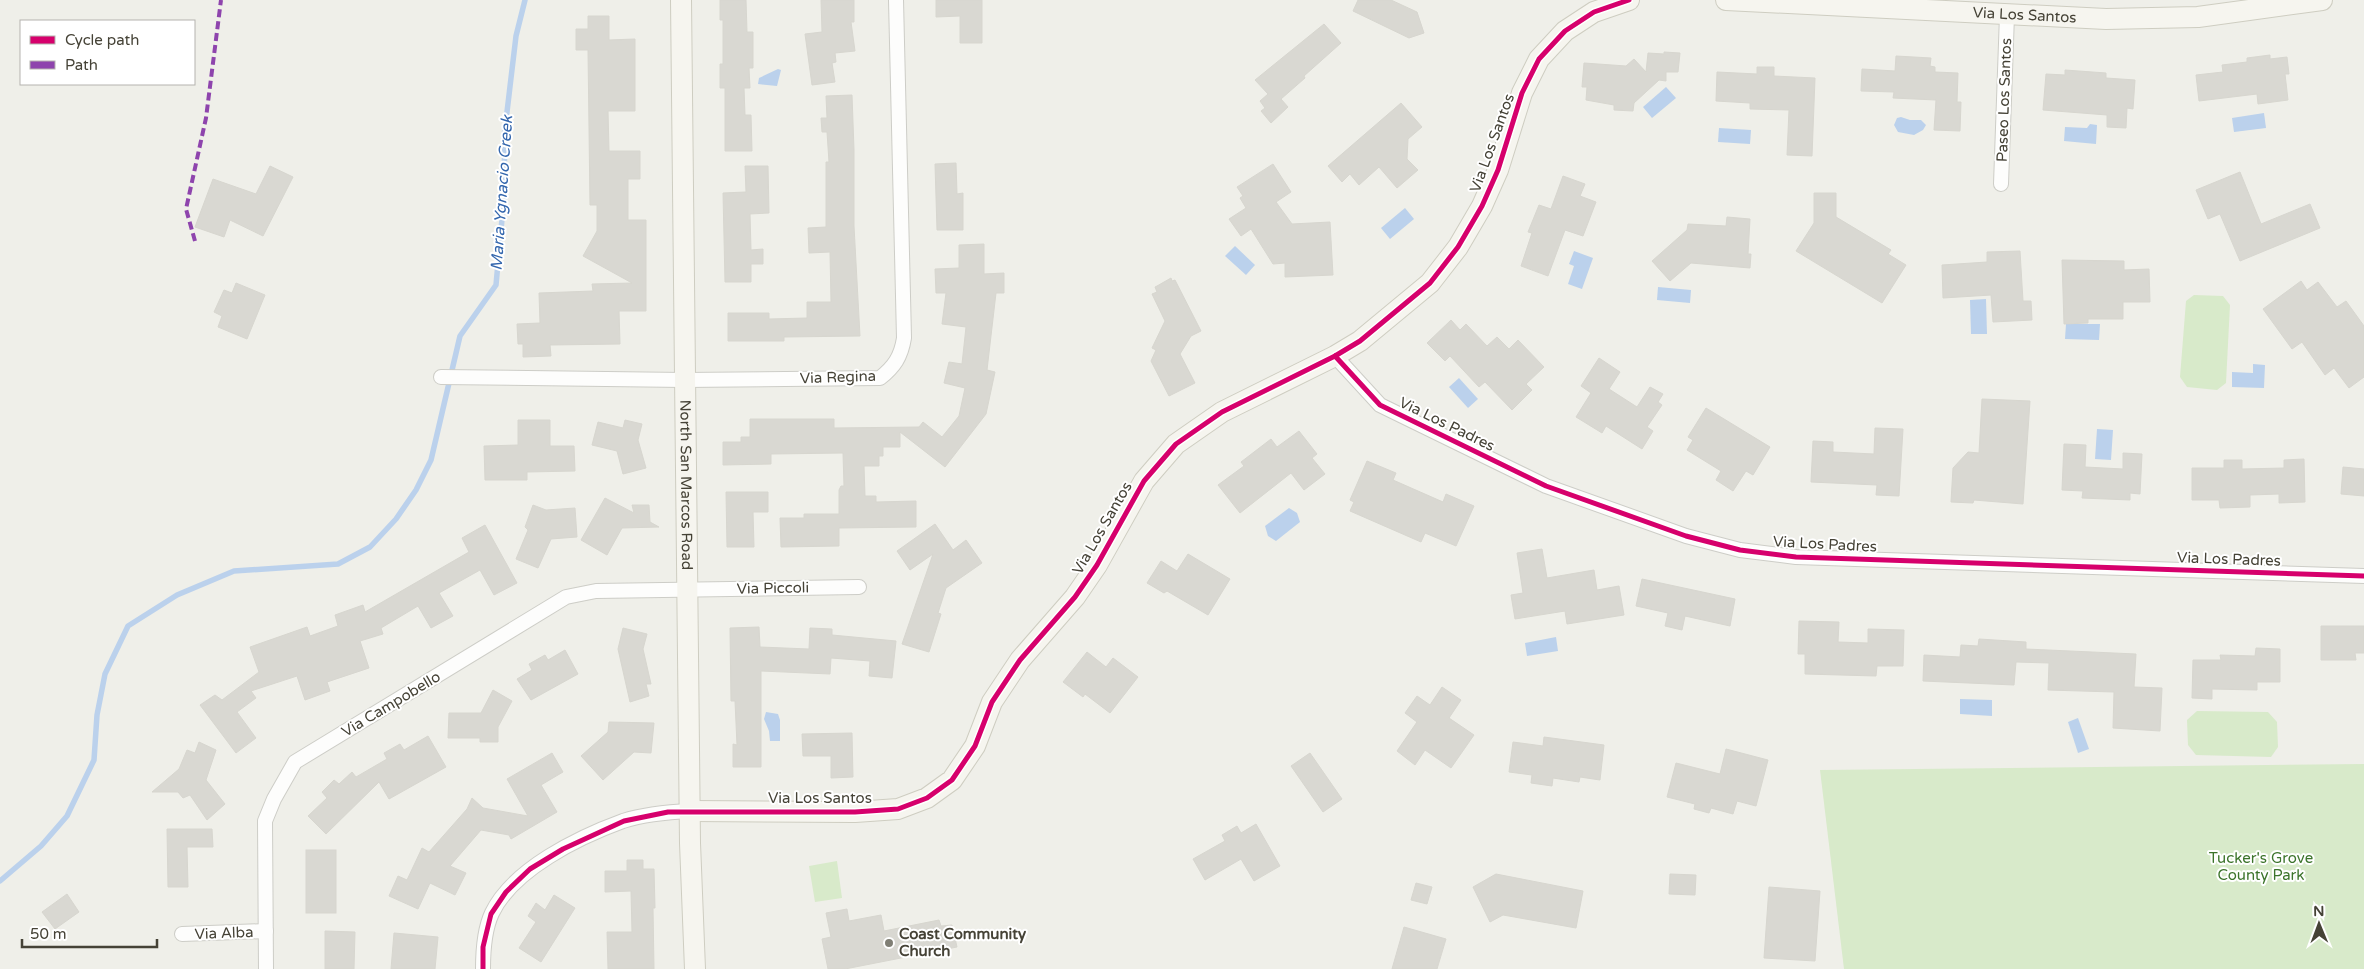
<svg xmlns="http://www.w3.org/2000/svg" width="2364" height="969" viewBox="0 0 2364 969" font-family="'Varela Round',sans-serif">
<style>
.green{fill:#d8eaca}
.water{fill:#bbd1ec}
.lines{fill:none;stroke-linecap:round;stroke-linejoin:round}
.stream{stroke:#bbd1ec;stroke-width:5.5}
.building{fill:#d9d8d2;stroke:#d7d6cf}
.street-casing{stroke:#cdcdc7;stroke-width:16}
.secondary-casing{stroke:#cecdc1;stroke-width:22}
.street{stroke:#fdfdfc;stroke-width:14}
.secondary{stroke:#f6f5ef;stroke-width:20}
.quiet{stroke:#8e44ad;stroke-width:4;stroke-dasharray:8 4;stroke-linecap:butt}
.cycleway-casing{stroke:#fff;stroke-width:8}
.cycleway{stroke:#d6006c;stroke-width:5}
.poi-dot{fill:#807f75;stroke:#fff;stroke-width:2}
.labels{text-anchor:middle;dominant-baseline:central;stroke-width:4;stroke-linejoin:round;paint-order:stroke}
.street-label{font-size:15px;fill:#454236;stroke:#fff}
.park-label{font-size:15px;fill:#3c742b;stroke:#fff}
.poi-label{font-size:15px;font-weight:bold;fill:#454236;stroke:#fff;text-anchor:start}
.water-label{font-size:16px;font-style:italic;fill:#3366ad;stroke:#fff}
</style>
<rect width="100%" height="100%" fill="#efefe9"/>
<!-- green -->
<g class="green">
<path d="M2194,295l29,1 7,9 -4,78 -9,7 -30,-3 -7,-10 6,-76z"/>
<path d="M2197,711l71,1 9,10 1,25 -7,10 -75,-2 -8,-10 -1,-25z"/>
<path d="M2364,764v205h-520l-24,-199z"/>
<path d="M837,861l5,37 -27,4 -6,-36z"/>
</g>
<!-- water -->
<g class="water">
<path d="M778,69l3,1 -4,16 -19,-2 1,-6z"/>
<path d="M1666,87l10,11 -24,20 -9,-11z"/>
<path d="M2264,113l2,15 -32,4 -2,-14z"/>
<path d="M1901,117l9,3h11l5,5 -3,5 -9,5 -16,-3 -4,-7 3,-7z"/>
<path d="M2090,124l7,1 -1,19 -32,-3 1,-14 22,1z"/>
<path d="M1719,128l32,2 -1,14 -32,-2z"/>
<path d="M1405,208l9,11 -24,20 -9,-11z"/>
<path d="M1235,246l20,19 -9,10 -21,-19z"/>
<path d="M1574,251l19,7 -11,31 -14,-5 6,-18 -5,-2z"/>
<path d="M1658,287l33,3 -1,13 -33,-3z"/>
<path d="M1986,299l1,35h-16l-1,-34z"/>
<path d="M2066,324h34l-1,16 -34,-1z"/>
<path d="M2253,364l12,1 -1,23 -32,-1v-15l21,1z"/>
<path d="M1459,378l19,21 -10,9 -19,-21z"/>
<path d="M2097,429l16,1 -2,30 -16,-1z"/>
<path d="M1289,508l8,5 3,9 -24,19 -8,-5 -3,-10z"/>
<path d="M1556,637l2,14 -31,5 -2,-13z"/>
<path d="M1960,699l32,1v16l-32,-2z"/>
<path d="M766,712l12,2 2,6v21h-10l-1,-10 -5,-12z"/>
<path d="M2078,718l11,31 -11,4 -10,-31z"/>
</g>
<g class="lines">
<!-- stream -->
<path class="stream" d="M0,881l41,-35 26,-30 27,-56 3,-45 8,-41 23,-48 49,-31 57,-24 104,-7 32,-17 26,-28 20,-29 15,-30 29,-124 36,-51 9,-99 -1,-49 12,-101 9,-36"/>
</g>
<!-- building -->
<g class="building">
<path d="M720,0h26l1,32h6v36h-4l1,20h-6l1,27h6l1,36h-27v-63h-5v-24h3v-44h-3z"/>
<path d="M821,0h33v22h-3l4,29 -20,2 1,9 -4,1 3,19 -23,3 -7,-51 17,-2z"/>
<path d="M936,0h46v43h-22v-27l-24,1z"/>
<path d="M1358,0h33l26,12 7,21 -15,5 -56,-27z"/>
<path d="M588,16h21v24l26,-1v72h-27l1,40h31v28h-12v41h18v91h-27l1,33 -70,1 1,11 -28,1v-13h-5l-1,-20 23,-1 -1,-30 54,-2 -1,-7 40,-1 -49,-27 14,-25v-26h-7l-2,-155h-12v-21h12z"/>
<path d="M1324,24l17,19 -37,33 1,2 -24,21 7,8 -17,16 -10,-12 4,-3 -5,-7 8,-7 -13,-14z"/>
<path d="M1664,52l16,1 -2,19h-12v9l-7,-1 -25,23 -1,8 -19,-1v-5l-28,-5 1,-13h-5l2,-24 42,3 8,-7 12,13 2,-19 16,1z"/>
<path d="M2270,55v4l17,-2 2,17h-4l3,26 -30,4 -1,-10 -58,7 -3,-26 27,-3 -1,-7 25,-3v-4z"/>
<path d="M1896,56l35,2 -1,8 5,1v5l23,1 -1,29h4l-1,29 -26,-1 2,-30 -43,-2 1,-6 -33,-1 1,-22 33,2z"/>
<path d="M1757,67h17v9l41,2 -3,78 -25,-1 2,-45 -39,-1v-6l-34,-2 1,-29 40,2z"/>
<path d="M2065,70l41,3v5l29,2 -2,29 -6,-1 -1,20 -19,-1v-12l-64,-5 3,-36 19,1z"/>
<path d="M852,95l2,55v76l6,110 -76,1v4h-56v-28h41v6l38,-1v-16h24l-1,-50 -21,1 -1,-25 18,-1v-65h3l-2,-30h-5l-1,-14h6l-1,-22z"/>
<path d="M1401,103l21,24 -14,12 -1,20 11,11 -21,18 -18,-21 -20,18 -9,-11 -8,8 -14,-16z"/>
<path d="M956,163l1,31 6,-1v37h-26l-2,-66z"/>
<path d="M1273,164l18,28 -15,10 16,22 38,-2 3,53 -48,2v-14l-12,1 -22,-35 -10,7 -12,-17 17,-11 -6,-10 3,-2 -6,-9z"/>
<path d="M270,166l23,11 -30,59 -33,-16 -6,17 -29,-10 18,-48 43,15z"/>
<path d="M745,166h23l1,47 -19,1 1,36 12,-1v15h-12v18h-26l-2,-89 23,-1z"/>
<path d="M2240,172l21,52 49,-20 10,24 -80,33 -20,-47 -12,5 -12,-29z"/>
<path d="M1563,176l22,8 -5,12 16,6 -13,34 -18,-6 -17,46 -27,-10 11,-33 -4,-1 11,-27 12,4z"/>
<path d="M1814,193h22v24l55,33 -3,4 18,11 -24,38 -86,-52 18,-28z"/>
<path d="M1727,217l23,2 -2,35h3l-1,14 -59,-5 -21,18 -18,-20 35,-31 1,-6 38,2z"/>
<path d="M984,244v30l20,-1v20h-8l-9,77 8,2 -9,42 -41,53 -45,-35v15h-17v9h-4v10h-15l1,30h11v6l40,-1v26l-77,1v18l-58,1 -1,-29h24v-4h35v-24l2,-4h3l-1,-33 -72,1v10l-48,1v-23h18v-5h9v-18h84v9l85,-1 4,-5 19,15 17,-21 6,-28 -21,-5 5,-21 13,2 4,-37 -24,-3 4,-31h-10l-1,-24 24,-1v-23z"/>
<path d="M2020,251l3,50h8l1,19 -39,2 -2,-27 -48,3 -1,-33 45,-3v-10z"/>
<path d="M2062,260l62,1v9l25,-1 1,33h-27v17h-35v4l-24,1z"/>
<path d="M1171,278l1,3 3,-1 26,51 -10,5 -11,18 15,29 -26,13 -18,-35 5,-11 -4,-2 13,-27 -13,-27 5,-2 -2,-5 2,-1z"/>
<path d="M2301,281l6,9 11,-8 19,25 9,-6 18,25v51l-15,11 -15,-20 -9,7 -23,-33 -10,7 -29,-40z"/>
<path d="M236,283l29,12 -18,44 -29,-12 4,-11 -8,-4 10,-22 8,3z"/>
<path d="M1451,320l9,10 6,-6 21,22 10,-9 12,12 9,-9 26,27 -18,17 6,6 -20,20 -27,-28 -6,5 -29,-31 -5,5 -18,-18z"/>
<path d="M1599,358l21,14 -11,17 28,18 13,-20 13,7 -5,8 4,3 -15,22 6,4 -11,18 -36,-23 -4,7 -26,-16 15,-24 -10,-7z"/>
<path d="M1982,399l48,2 -7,103 -49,-4 -1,3 -22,-1 2,-34 15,-16 11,1z"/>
<path d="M1706,408l64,39 -17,28 -7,-4 -13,20 -17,-11 5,-9 -34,-21 6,-10 -5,-3z"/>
<path d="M518,420h32v26h24l1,25 -48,1v8h-42l-1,-34 34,-1z"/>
<path d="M625,420l17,4 -4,16 8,28 -23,6 -6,-23 -25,-6 6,-23 25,6z"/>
<path d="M1875,428l28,1 -4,67 -23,-1 1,-10 -66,-3 2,-41 20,1v10l41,2z"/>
<path d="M1299,431l18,23 -5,4 13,16 -21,16 -13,-17 -51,40 -22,-28 26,-19 -3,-4 30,-23 6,8z"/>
<path d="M2064,444l22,1 -1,22 38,2v-16l19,1 -2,40 -10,-1v7l-48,-2 1,-7 -21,-1z"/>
<path d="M2304,459l1,43 -26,1v-9l-29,1v12l-30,1 -1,-8h-27v-32h32v-8h18v9l42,-1v-8z"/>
<path d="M1367,461l29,12 -3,7 50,22 3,-8 28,12 -18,40 -31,-13 -4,9 -71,-31 4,-9 -4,-2z"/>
<path d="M2343,467l21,2v27l-23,-2z"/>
<path d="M726,492h42v20h-15l1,35h-27z"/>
<path d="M605,498l29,15 -2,-8h17l1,17 9,5 -37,1 -15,27 -26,-15z"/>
<path d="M533,505l13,5 29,-2 2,29 -26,2 -13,29 -22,-9 12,-29 -3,-3z"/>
<path d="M935,524l18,26 13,-10 16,23 -36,25 -8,25 3,1 -12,38 -27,-8 31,-90 -23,16 -13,-19z"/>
<path d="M485,525l32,58 -23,12 -14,-25 -41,23 14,23 -22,12 -13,-22 -37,22 2,6 -23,7 9,27 -42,14 3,9 -25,9 -8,-24 -46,15 5,7 -19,14 19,26 -20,15 -36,-48 15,-10 7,5 37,-28 -9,-25 57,-20 3,9 28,-10 -3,-11 28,-10 2,7 104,-60 -7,-14z"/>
<path d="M1542,549l5,29 47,-8 3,20 22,-4 5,29 -57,9 -2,-13 -50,8 -4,-24 12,-2 -6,-40z"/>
<path d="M1188,554l42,25 -22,36 -41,-24 -3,2 -17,-10 14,-22 16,10z"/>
<path d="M1642,579l93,20 -5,27 -45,-10 -3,14 -17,-4 3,-13 -32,-7z"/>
<path d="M1799,621l40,1 -1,20 30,1v-14l36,1 -1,36h-26l-1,10 -71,-2v-20h-7z"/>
<path d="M2321,626h43v27h-9l1,7h-35z"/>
<path d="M759,627l1,20 49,2 1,-21 22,1v6l64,6 -4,37 -23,-2 1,-15 -39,-3 -1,16 -69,-3v96h-28v-23l4,1 -2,-44h-4l-1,-73z"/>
<path d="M623,628l24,6 -4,15 8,35h-5l3,12 -19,6 -12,-53z"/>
<path d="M1979,639l47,3v7l110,5 -2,33 28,1 -2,43 -47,-3 1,-36 -66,-2 1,-27 -33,-1 -2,23 -91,-4 1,-26 36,2 1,-12 17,1z"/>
<path d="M2256,648l24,1v33h-23v8l-45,-1v10l-20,-1 1,-38h28l-1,-5 35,1z"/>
<path d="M565,650l13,24 -47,26 -14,-21 15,-9 -3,-6 16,-9 3,5z"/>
<path d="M1087,652l19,15 7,-9 25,19 -28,36 -25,-19 -2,3 -20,-15z"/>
<path d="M1442,687l19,13 -12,18 25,17 -23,33 -26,-18 -10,15 -18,-14 20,-29 -12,-9 12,-17 13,9z"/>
<path d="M493,690l19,11 -14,26v15h-18v-4h-32l1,-25h32z"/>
<path d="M609,722l45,1 -3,30 -17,-1 -31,28 -22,-24 27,-24z"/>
<path d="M852,733l1,44 -22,1v-22h-28l-1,-22z"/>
<path d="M428,736l18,31 -57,32 -10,-17 -53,52 -18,-18 19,-18 -5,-6 12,-12 5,4 13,-12 4,5 31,-18 -3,-6 16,-9 4,6z"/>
<path d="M1544,737l60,8 -4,35 -20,-3 -1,5 -26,-4 -1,8 -21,-3 1,-8 -23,-3 4,-30 30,4z"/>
<path d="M199,742l17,8 -10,30 19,24 -18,16 -17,-25 -7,3 -5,-6h-26l27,-23 8,-19 8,3z"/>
<path d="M1726,749l42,11 -12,46 -19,-5 -4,13 -22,-6 -2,5 -15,-4 1,-5 -28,-7 9,-34 44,11z"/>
<path d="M552,753l11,19 -22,13 16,27 -46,27 -2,-4 -28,-5 -31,36 16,7 -11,22 -25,-12 -12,26 -29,-13 9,-20 9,4 15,-32 7,4 38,-43 5,-11 11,10 45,8 -21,-37z"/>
<path d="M1310,753l32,46 -19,13 -32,-46z"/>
<path d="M1256,824l24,42 -26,15 -13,-22 -36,21 -12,-21 32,-18 -3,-6 15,-9 4,7z"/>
<path d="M167,829h45l1,18h-26l1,40h-20z"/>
<rect x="306" y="850" width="30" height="63"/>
<path d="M627,860h16v9h11l1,39h-2l1,61h-46l-1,-37h25l-1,-41 -26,1v-21h22z"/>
<path d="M1496,874l87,17 -7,37 -73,-13 -13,7 -17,-35z"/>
<path d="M1670,874l26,1 -1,20 -26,-1z"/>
<path d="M1416,883l16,4 -5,17 -16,-4z"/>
<path d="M1769,887l51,4 -5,70 -51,-3z"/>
<path d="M67,894l12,18 -24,17 -13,-17z"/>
<path d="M554,895l21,13 -34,54 -22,-14 17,-26 -8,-6 8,-13 9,7z"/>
<path d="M847,909l2,12 32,-6 3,16 55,-11 2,6 11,-1 5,22 -112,22h-17l-6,-30 9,-2 -5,-24z"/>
<path d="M1404,927l42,12 -9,30h-45z"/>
<path d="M325,931l30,1 -1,37h-29z"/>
<path d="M394,933l44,4 -3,32h-44z"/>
</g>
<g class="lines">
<defs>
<g id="street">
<path d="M2001,184l6,-169"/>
<path d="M1335,356l45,49 166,81 140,50 54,14 56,7 568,19"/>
<path d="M441,377l243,3 196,-2c14,-11 21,-21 24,-40l-8,-338"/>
<path d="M182,934l84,-3"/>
<path d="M266,969l-1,-148 9,-22 21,-37 271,-165 30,-6 263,-4"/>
<path d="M483,969c0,-18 1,-39 9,-56 21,-44 87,-76 131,-92 22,-7 45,-9 68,-10"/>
</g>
<g id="secondary">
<path id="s1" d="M681,0l9,843 5,126"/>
<path id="s2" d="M1726,0l380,19 92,-2 124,-17"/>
<path d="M691,811l164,1 43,-3 29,-11 25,-18 23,-34 17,-44 28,-42 55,-63 22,-32 47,-84 32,-37 46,-32 113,-56 25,-15 70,-58 28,-36 24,-41 16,-36 24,-77 17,-34 26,-28 29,-19 35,-12"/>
</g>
</defs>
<!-- street casing -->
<use href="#street" class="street-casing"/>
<!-- secondary casing -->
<use href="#secondary" class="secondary-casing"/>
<!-- street -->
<use href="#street" class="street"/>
<!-- secondary -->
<use href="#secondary" class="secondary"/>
<!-- quiet -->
<path class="quiet" d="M195,241l-9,-32 20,-91 15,-118"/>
<defs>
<g id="cycleway">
<path d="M1335,356l45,49 166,81 140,50 54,14 56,7 568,19"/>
<path d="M483,969v-22l8,-33 15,-22 24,-23 33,-20 61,-28 44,-9h187l43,-3 29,-11 25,-18 23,-34 17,-44 28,-42 55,-63 22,-32 47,-84 32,-37 46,-32 113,-56 25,-15 70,-58 28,-36 24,-41 16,-36 24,-77 17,-34 26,-28 29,-19 35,-12"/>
</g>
</defs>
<!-- cycleway casing -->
<use href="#cycleway" class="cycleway-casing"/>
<!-- cycleway -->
<use href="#cycleway" class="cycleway"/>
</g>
<!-- markers -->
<circle class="poi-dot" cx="889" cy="943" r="5"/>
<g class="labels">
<!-- street labels -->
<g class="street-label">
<text stroke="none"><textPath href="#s2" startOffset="299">Via Los Santos</textPath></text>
<text transform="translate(2004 100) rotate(-88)">Paseo Los Santos</text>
<text transform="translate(1492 143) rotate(-70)">Via Los Santos</text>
<text transform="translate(838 377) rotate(-2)">Via Regina</text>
<text transform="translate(1447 424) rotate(26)">Via Los Padres</text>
<text stroke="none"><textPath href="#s1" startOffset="485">North San Marcos Road</textPath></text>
<text transform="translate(1102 528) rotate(-60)">Via Los Santos</text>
<text transform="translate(1825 544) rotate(3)">Via Los Padres</text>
<text transform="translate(2229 559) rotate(2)">Via Los Padres</text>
<text transform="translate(773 588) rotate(-1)">Via Piccoli</text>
<text transform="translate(391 704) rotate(-31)">Via Campobello</text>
<text x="820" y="798">Via Los Santos</text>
<text transform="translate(224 933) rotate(-2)">Via Alba</text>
</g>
<!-- park labels -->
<g class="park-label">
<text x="2261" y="858">Tucker's Grove<tspan x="2261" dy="17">County Park</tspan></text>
</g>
<!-- poi labels -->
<g class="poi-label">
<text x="899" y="934">Coast Community<tspan x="899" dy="17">Church</tspan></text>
</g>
<!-- water labels -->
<g class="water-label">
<text transform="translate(502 193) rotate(-86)">Maria Ygnacio Creek</text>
</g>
</g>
<!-- legend -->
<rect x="20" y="20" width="175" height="65" fill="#ffffff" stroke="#b5b3af"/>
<rect x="30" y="36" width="25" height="8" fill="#d6006c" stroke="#b5b3af"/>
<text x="65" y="45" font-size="15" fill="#454236">Cycle path</text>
<rect x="30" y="61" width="25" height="8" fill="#8e44ad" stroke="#b5b3af"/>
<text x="65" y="70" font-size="15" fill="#454236">Path</text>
<!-- north arrow -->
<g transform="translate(2319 924) rotate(359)" stroke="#ffffff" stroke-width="4" paint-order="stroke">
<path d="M0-4L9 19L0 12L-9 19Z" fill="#454236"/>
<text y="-8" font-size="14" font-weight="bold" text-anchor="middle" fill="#454236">N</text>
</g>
<!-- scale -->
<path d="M22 939v8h135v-8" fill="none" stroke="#454236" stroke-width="2.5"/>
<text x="30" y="939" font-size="15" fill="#454236" stroke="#ffffff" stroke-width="4" paint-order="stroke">50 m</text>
</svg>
